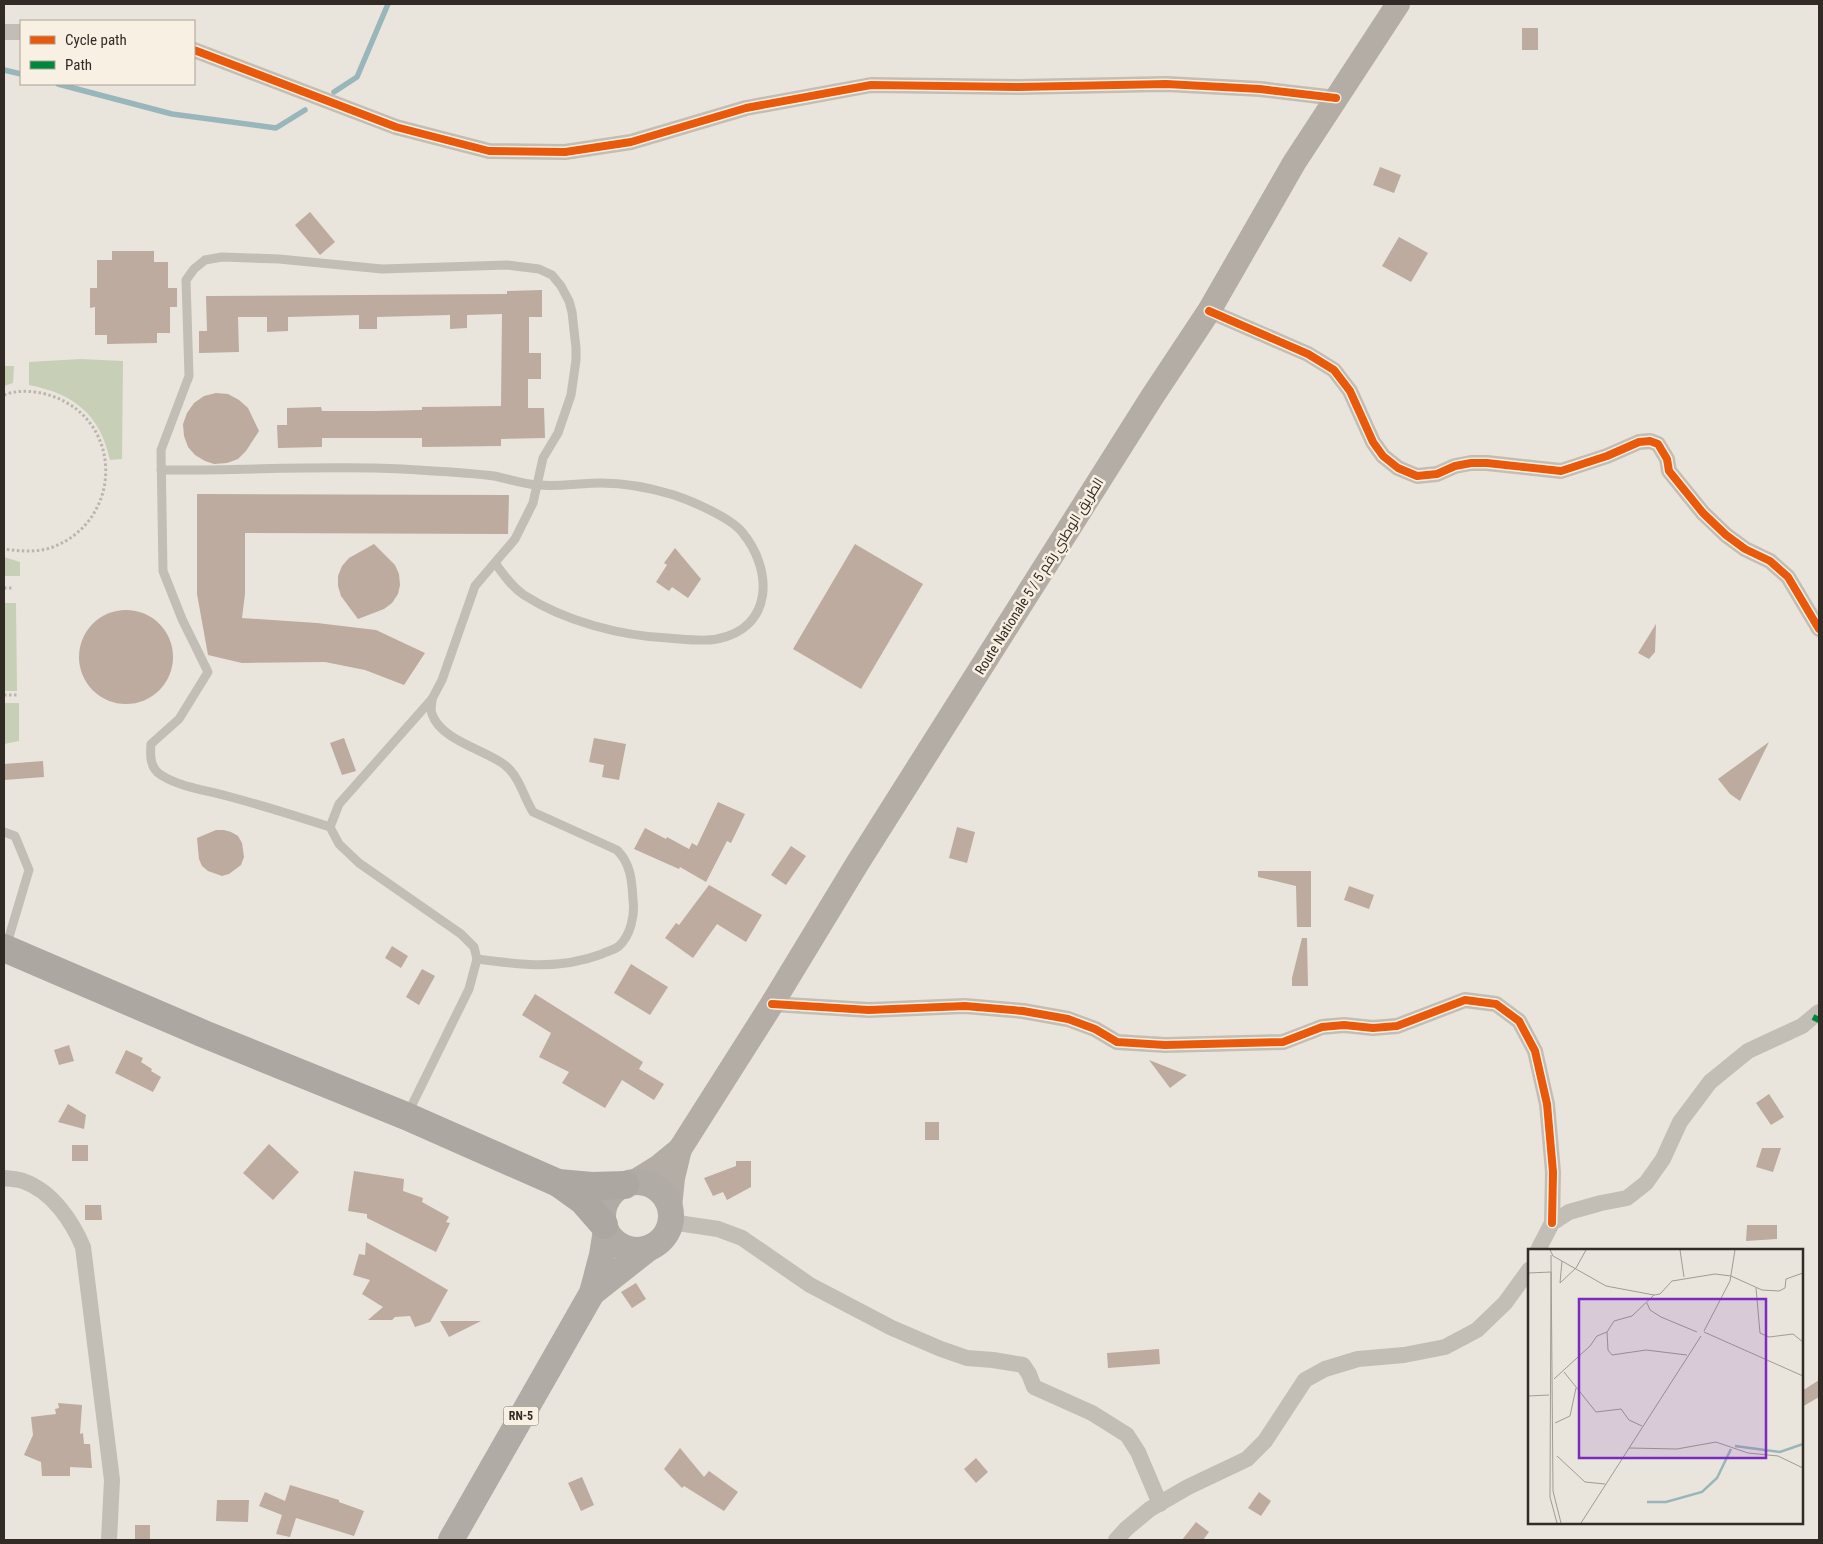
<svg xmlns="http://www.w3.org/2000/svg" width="1823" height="1544" viewBox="0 0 1823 1544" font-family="'Roboto Condensed',Cairo,sans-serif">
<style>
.green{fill:#c7cfb6}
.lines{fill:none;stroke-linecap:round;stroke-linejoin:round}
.stream{stroke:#99b6ba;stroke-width:5.5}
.building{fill:#bcab9e}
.path{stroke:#bbb5ae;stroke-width:3;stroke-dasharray:2.5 2.5;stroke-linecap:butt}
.service{stroke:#c2bdb5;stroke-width:9}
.minor{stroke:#c2bdb5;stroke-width:16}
.secondary{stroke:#b3ada6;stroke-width:24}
.primary{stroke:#b0aba5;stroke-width:26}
.trunk{stroke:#aca7a0;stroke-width:28}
.quiet{stroke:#00873e;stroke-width:6;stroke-dasharray:12 6;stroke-linecap:butt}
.cycleway-casing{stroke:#f8f0e2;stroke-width:11}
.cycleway{stroke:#e8590c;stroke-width:8}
.labels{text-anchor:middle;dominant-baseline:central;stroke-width:5;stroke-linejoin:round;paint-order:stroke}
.shield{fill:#f8f0e2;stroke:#6d665e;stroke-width:1}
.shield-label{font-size:12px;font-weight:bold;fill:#322b25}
.street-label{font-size:14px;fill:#322b25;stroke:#f8f0e2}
.inset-river{fill:none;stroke:#99b6ba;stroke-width:2.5}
.inset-road{fill:none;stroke:#a09b93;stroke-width:1}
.view{fill:#7b2cbf;fill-opacity:0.15;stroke:#7b2cbf;stroke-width:2.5}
.inset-edge{fill:none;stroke:#322b25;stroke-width:2.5}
</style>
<rect width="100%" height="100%" fill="#e9e5dc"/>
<!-- green -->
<g class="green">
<path d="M81,359l42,2 -1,98 -12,1c-10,-46 -36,-66 -81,-75v-23z"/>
<path d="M4,366h10l-1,17 -9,3z"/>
<path d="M4,557l16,5v14h-16z"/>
<path d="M4,603h12l1,88h-13z"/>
<path d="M4,703h15v38l-15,3z"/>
</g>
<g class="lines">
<!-- stream -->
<g class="stream">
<path d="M4,70l17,4"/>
<path d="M58,84l114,30 104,14 29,-18"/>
<path d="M334,92l23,-15 31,-73"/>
</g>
</g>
<!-- building -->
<g class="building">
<rect x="1522" y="28" width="16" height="22"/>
<path d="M1380,167l21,8 -7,18 -21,-8z"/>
<path d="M310,212l25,30 -15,13 -25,-30z"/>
<path d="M1399,237l29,16 -17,29 -29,-16z"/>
<path d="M112,251h42v11h14v26h9v19h-7v26h-13v10l-50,1v-9h-12v-28l-5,1v-20h7v-28h15z"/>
<path d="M542,290v27h-13v36h12v26h-13v29h16l1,30 -44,1v7l-79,1v-9h-100v9l-44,1 -1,-23h10v-17l34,-1 1,4h55l45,-1v-3l79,-1 1,-92 -35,1v13l-17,1v-14l-73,2v12h-18v-14l-71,2v14l-21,1v-15h-29l1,35 -40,1v-22h8l-1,-35 301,-2v-3z"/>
<path d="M216,393l12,1 11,6 9,8 11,23 -13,20 -8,8 -11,4 -13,1 -9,-3 -10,-6 -7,-8 -4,-11 -1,-12 4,-11 7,-10 10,-7z"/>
<path d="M197,494l312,1 -1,39 -263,-1v61l-3,24 75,5 59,7 49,23 -21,32 -39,-15 -40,-8 -83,1 -34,-8 -11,-61z"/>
<path d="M374,544l21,21 4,9 1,11 -2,9 -6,9 -8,6 -26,10 -17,-23 -3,-10v-10l4,-10 7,-8z"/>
<path d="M855,544l68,40 -62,105 -68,-40z"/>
<path d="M675,548l26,31 -13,19 -16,-11 -3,4 -13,-9 11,-17 -3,-2z"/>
<circle cx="126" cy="657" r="47"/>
<path d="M1656,624l-1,28 -6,7 -11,-6z"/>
<path d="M344,738l12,33 -14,4 -12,-32z"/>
<path d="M594,738l32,6 -7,36 -17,-3 2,-12 -15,-3z"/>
<path d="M1769,742l-29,59 -10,-7 -12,-15z"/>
<path d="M43,761l1,16 -40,3v-16z"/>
<path d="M718,802l27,12 -14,29 -4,-2 -21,41 -26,-15 -1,2 -45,-20 11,-21 21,11 1,-2 22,12 3,-6 5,3z"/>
<path d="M957,827l18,5 -8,31 -18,-5z"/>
<path d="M216,830h8l7,2 7,4 4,7 2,14 -3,8 -12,9 -7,2 -14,-5 -6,-5 -3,-7 -2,-21z"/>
<path d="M791,846l15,10 -20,29 -15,-10z"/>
<path d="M1258,871h53v56h-14l-1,-41 -38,-9z"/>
<path d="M709,885l53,30 -16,27 -29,-18 -24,34 -28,-20 11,-15 3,2z"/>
<path d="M1349,886l25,9 -5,14 -25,-9z"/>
<path d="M1302,938h5l1,48h-16v-8z"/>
<path d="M392,946l16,10 -7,12 -16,-10z"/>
<path d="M631,964l37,23 -18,28 -36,-22z"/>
<path d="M422,969l13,7 -16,29 -13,-8z"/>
<path d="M535,994l108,68 -4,7 25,15 -10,16 -32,-20 -17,28 -43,-25 7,-11 -30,-15 12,-24 -29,-18z"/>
<path d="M69,1045l5,16 -15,4 -5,-15z"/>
<path d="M126,1050l17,8 -2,4 11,7 -1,2 10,6 -8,15 -38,-19z"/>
<path d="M1149,1060l38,15 -17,13z"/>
<path d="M1769,1094l15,23 -13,8 -15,-22z"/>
<path d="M68,1104l18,11 -2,14 -26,-7z"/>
<rect x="925" y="1122" width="14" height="18"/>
<path d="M269,1144l30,28 -26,28 -30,-27z"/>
<rect x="72" y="1145" width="16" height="16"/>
<path d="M1762,1148h19l-8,24 -17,-5z"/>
<path d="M736,1161h15v26l-24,13 -4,-8 -10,4 -9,-18 32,-12z"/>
<path d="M354,1171l50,8 -1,12 20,7 -1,4 27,15 -3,5 4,1 -14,29 -69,-34v-4l-19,-3z"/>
<path d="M85,1205h16l1,15h-17z"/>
<path d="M1747,1225h30v14l-31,2z"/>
<path d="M366,1242l82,48 -18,32 -15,5 -5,-11 -15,1 -3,3h-24l15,-13 -21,-13 8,-14 -17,-5 6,-21 6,1z"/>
<path d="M636,1283l10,16 -14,9 -11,-16z"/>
<path d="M440,1321h41l-32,16z"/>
<path d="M1159,1349l1,15 -52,4 -1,-15z"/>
<path d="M1819,1380v17l-17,10v-16z"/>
<path d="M58,1403l24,2 -2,29 3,-1 1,11h6l2,24 -22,-1v9h-28l-1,-14 -17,-7 9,-20 -2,-18 25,-3 -1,-5 4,-1z"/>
<path d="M680,1448l24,29 5,-6 29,21 -14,19 -40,-25 -2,2 -18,-19z"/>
<path d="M976,1458l12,14 -12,11 -12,-14z"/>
<path d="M582,1477l12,28 -13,6 -13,-28z"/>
<path d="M290,1485l49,15v2l25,9 -10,25 -58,-18 -6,19 -14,-3 6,-19 -23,-9 6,-14 20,9z"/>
<path d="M1259,1492l12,9 -10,15 -13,-8z"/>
<path d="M217,1500h32l-1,22 -32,-1z"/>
<path d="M1196,1522l13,10 -6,8h-21z"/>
<rect x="135" y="1525" width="15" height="15"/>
</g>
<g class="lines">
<!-- path -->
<g class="path">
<path d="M4,395c15,-6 33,-4 48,1 72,25 71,124 1,151 -16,6 -33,4 -49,2"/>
<path d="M4,588h9"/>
<path d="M4,695h14"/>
</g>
<!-- service -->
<g class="service">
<path d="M161,470c81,1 161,-5 241,-1 30,2 62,3 92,7 15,3 29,8 44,9 21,2 42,-2 63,-2 24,0 50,5 73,12 18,6 57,23 68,37 31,37 32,96 -25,107 -15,3 -33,0 -49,-1 -47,-2 -104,-17 -144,-43 -12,-8 -21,-21 -29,-32"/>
<path d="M432,699c0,5 -2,11 0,15 9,27 55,36 74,52 14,12 18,32 27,46l84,38c14,14 15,31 16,50 2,14 -2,35 -14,46 -4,4 -12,5 -17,8 -43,16 -80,11 -125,5"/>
<path d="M330,827l9,-23 93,-105 10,-19 33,-94 40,-47 18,-36 10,-45 15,-25 13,-38 5,-35v-12l-4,-36 -3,-11 -8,-15 -9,-11 -13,-6 -32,-4 -125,4 -103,-10 -57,-2 -17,3 -11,9 -8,11 3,96 -28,74 2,121 19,48 26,53 -29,47 -28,25c-1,12 -1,24 10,31 19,12 44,15 66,21 34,9 69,20 103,31l9,17 20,19 102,71 13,13 3,12 -8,30 -61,124"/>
<path d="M4,832l11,4 14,34 -23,77"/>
</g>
<!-- minor -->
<g class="minor">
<path d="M4,32h17"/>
<path d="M194,50l202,77 93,24 76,1 66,-10 115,-34 125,-23 147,2 148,-3 94,5 76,9"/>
<path d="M1209,311l99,43 26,16 16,21 23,51 10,14 15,12 19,8 20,-2 18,-8 16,-3h16l74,8 46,-15 32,-14 11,-1 8,3 9,15 2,12 34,42 23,22 19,14 25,12 18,16 31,52"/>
<path d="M772,1004l97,6 96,-4 58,5 45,8 27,10 22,13 48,3 118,-3 39,-15 22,-2 29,3 24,-2 68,-26 31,4 23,17 16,30 12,53 6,68 -1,51"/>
<path d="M4,1178c6,1 14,1 19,3 29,10 49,40 60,66l29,233 -3,60"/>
<path d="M671,1222l47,7 24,9 68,47 82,43 49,21 26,9 26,2 30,5 6,9 5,13 58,26 35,22 11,17 22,52"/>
<path d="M1538,1250l14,-27 17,-11 32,-9 26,-5 19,-15 17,-24 17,-37 30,-40 38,-31 54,-25 17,-14"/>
<path d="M1116,1540l10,-11 24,-20 38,-22 59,-28 18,-18 40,-61 20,-11 33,-10 46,-4 41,-8 32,-17 28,-27 24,-33"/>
</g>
<!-- secondary -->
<g class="secondary">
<path d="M634,1182l24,-15 22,-18 92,-145 85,-140 295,-467 57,-86 85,-148 104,-159"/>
<path d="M670,1207l3,-29 7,-29"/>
</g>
<!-- primary -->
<g class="primary">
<circle cx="637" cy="1216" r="34"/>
<path d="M592,1293l57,-45"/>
<path d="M451,1540l141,-247 10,-38 4,-25"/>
</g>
<!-- trunk -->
<g class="trunk">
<path d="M4,948l200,86 202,82 152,67 25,18 21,24"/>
<path d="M558,1183l34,3 33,-1"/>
</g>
<!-- quiet -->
<path class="quiet" d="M1813,1017l6,3"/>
<defs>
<g id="cycleway">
<path d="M194,50l202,77 93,24 76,1 66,-10 115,-34 125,-23 147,2 148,-3 94,5 76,9"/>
<path d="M1209,311l99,43 26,16 16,21 23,51 10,14 15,12 19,8 20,-2 18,-8 16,-3h16l74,8 46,-15 32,-14 11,-1 8,3 9,15 2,12 34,42 23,22 19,14 25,12 18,16 31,52"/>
<path d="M772,1004l97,6 96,-4 58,5 45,8 27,10 22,13 48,3 118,-3 39,-15 22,-2 29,3 24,-2 68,-26 31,4 23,17 16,30 12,53 6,68 -1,51"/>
</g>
</defs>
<!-- cycleway casing -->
<use href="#cycleway" class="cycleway-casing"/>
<!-- cycleway -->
<use href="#cycleway" class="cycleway"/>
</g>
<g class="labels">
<!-- shield labels -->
<rect class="shield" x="503.5" y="1406.5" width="35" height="19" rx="4"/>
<g class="shield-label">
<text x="521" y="1416">RN-5</text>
</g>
<!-- street labels -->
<g class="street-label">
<text transform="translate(1039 576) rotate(-58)">Route Nationale 5 / الطريق الوطني رقم 5</text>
</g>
</g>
<!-- overview -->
<g transform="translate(1528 1249)">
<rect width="275" height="275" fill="#e9e5dc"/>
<path class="inset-river" d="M207,197l45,6 23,-8M119,253h19l36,-10 15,-14 14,-29"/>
<path class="inset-road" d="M22,1l3,6 53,30 48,9 6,-1 12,-13 43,-7 16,2 31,14 17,1 6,-3 1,-9 17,-6M152,1l4,27M23,6l2,236 8,32M0,24l23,-1 -1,225 7,26M32,34l16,-15 10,-18M32,34l2,-22M228,39l4,45 9,4 24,-3 10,8M119,54l3,7 11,7 36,15M176,82l26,-50 5,-31M79,83l1,18 4,5 34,-5 41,5M176,83l99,44M36,123l32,40 25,-3 8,11 13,6M26,130l36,-33 7,-10 10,-4 7,-11 18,-5 22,-21M0,147l21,-1M27,174l15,-7 6,-28M101,199l48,1 39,-7 32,11 30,3 25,12M29,207l28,26 20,2M53,274l120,-187"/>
<path class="view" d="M51,50h187v159h-187z"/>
<rect width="275" height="275" class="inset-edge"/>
</g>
<!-- border -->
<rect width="1823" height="1544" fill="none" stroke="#322b25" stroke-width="10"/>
<!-- legend -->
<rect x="20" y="20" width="175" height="65" fill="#f8f0e2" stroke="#a9a196"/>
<rect x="30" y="36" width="25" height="8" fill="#e8590c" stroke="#a9a196"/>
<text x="65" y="45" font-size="15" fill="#322b25">Cycle path</text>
<rect x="30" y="61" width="25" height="8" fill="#00873e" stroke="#a9a196"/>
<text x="65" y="70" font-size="15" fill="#322b25">Path</text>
</svg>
